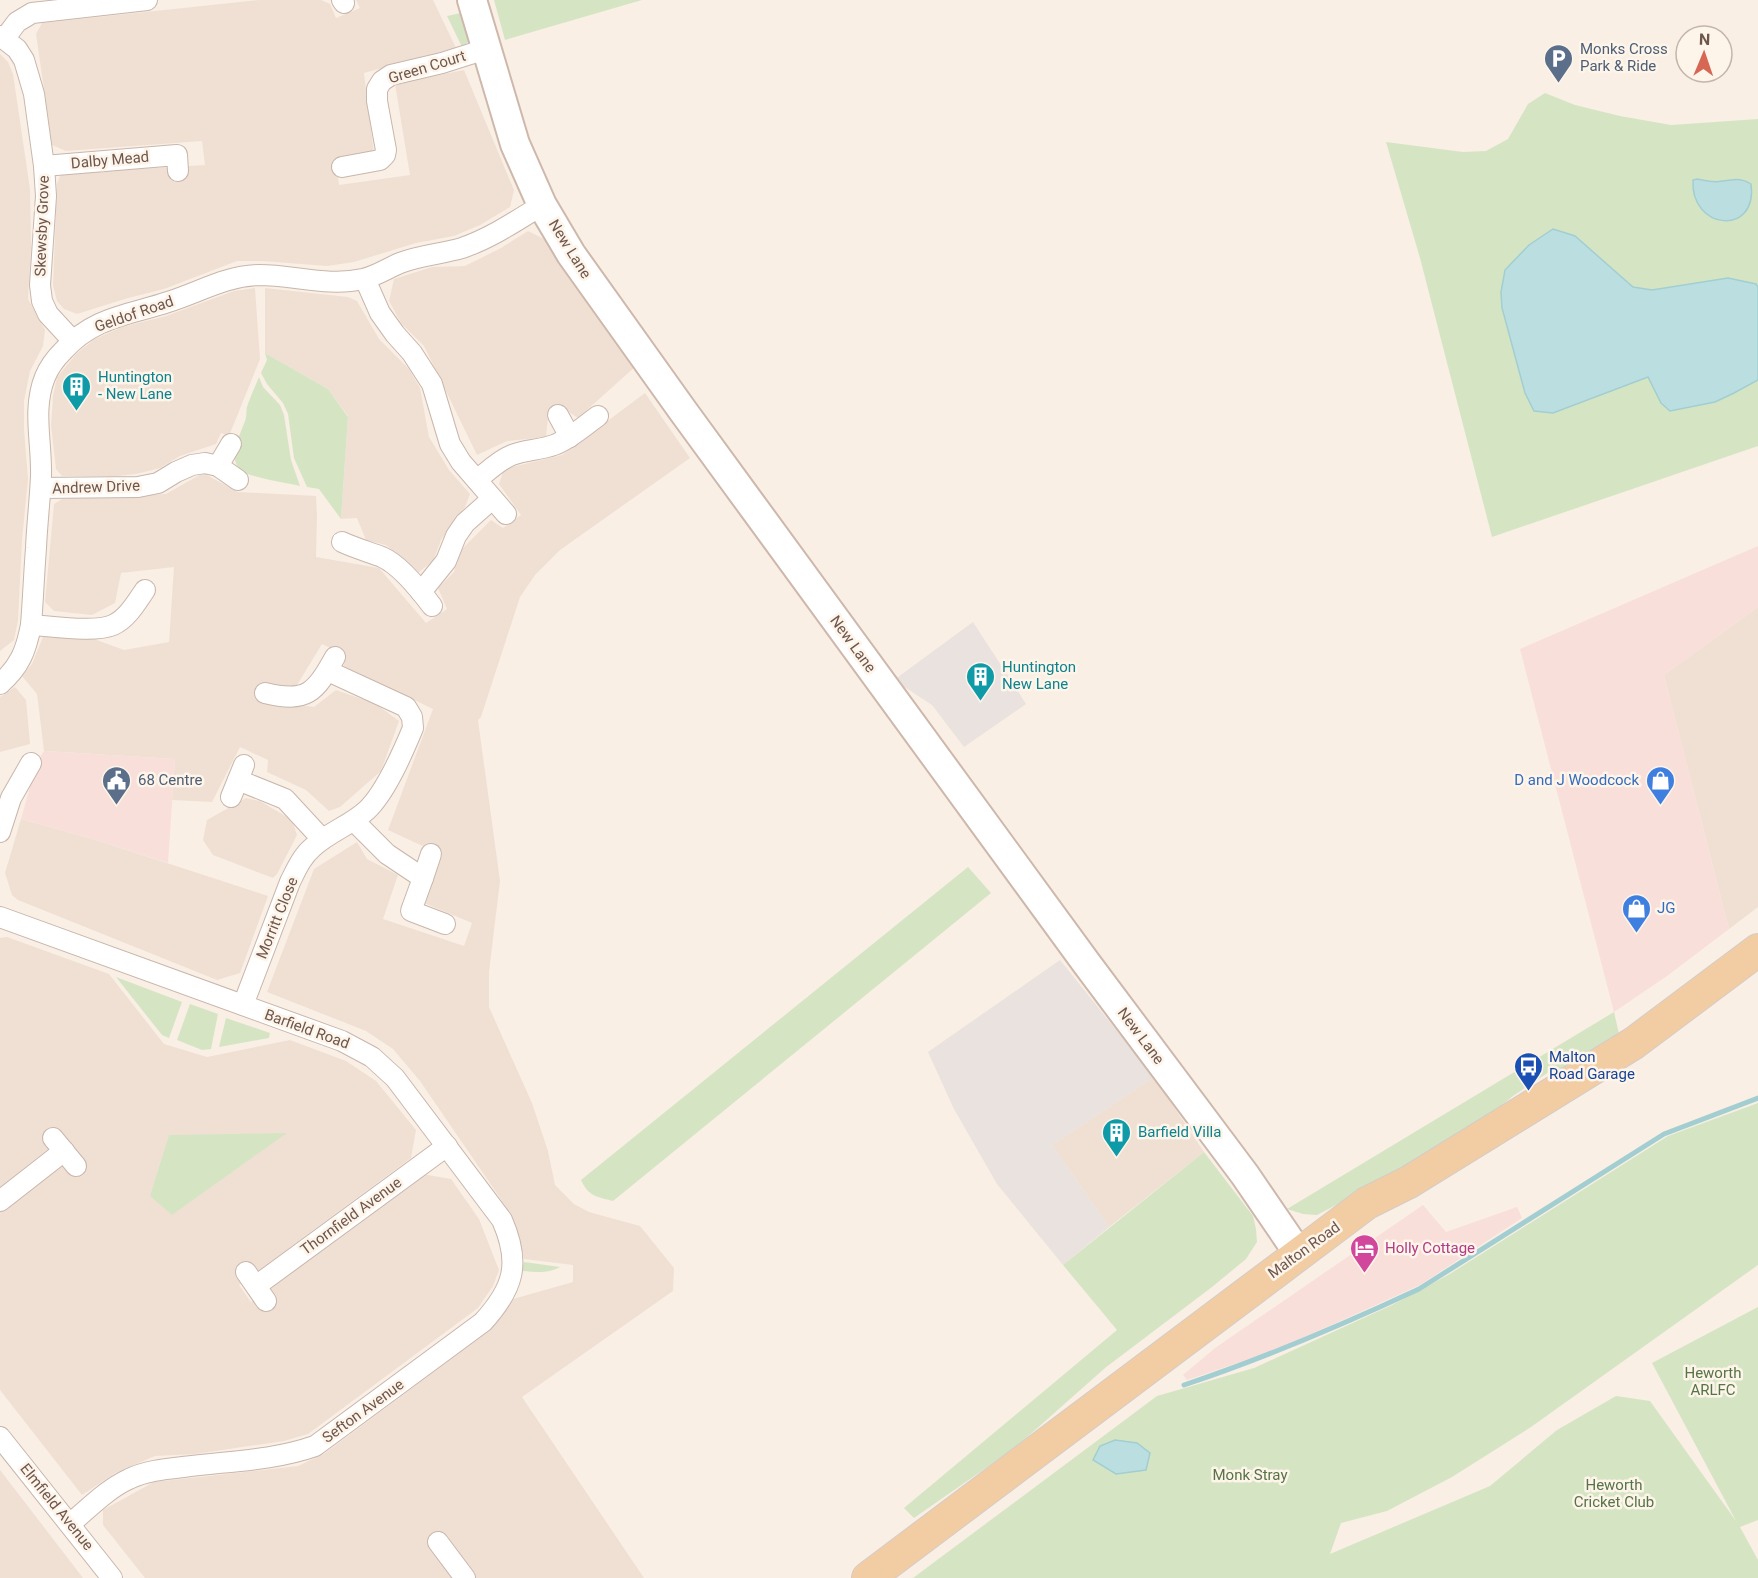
<svg xmlns="http://www.w3.org/2000/svg" width="1758" height="1578" viewBox="0 0 1758 1578" font-family="Roboto,sans-serif">
<style>
.residential{fill:#f0e0d3}
.commercial{fill:#f9dfd9}
.industrial{fill:#e9e2de}
.green{fill:#d5e5c4}
.water{fill:#bbdfe1;stroke:#a2ced1;stroke-width:1.5}
.lines{fill:none;stroke-linecap:round;stroke-linejoin:round}
.stream{stroke:#a2ced1;stroke-width:5}
.street-casing{stroke:#c9b6ac;stroke-width:22}
.secondary-casing{stroke:#ceb8ac;stroke-width:32}
.primary-casing{stroke:#d4ccc9;stroke-width:34}
.street{stroke:#fff;stroke-width:20}
.secondary{stroke:#fff;stroke-width:28}
.primary{stroke:#f2cda3;stroke-width:32}
.labels{text-anchor:middle;dominant-baseline:central;stroke-width:5;stroke-linejoin:round;paint-order:stroke}
.service-label{font-size:15px;fill:#4e5e75;stroke:#fdf4ea;text-anchor:start}
.street-label{font-size:15px;fill:#6f564c;stroke:#fdf4ea}
.culture-label{font-size:15px;fill:#0d838f;stroke:#fdf4ea;text-anchor:start}
.shop-label{font-size:15px;fill:#366cbe;stroke:#fdf4ea;text-anchor:end}
.transit-label{font-size:15px;fill:#164399;stroke:#fdf4ea;text-anchor:start}
.hotel-label{font-size:15px;fill:#b23c85;stroke:#fdf4ea;text-anchor:start}
.park-label{font-size:15px;fill:#577446;stroke:#fdf4ea}
</style>
<rect width="100%" height="100%" fill="#f9efe4"/>
<!-- residential -->
<g class="residential">
<path d="M259,0h62l9,4 6,14 24,-10 -4,-8h77l23,48 -92,25 10,81 -38,5 3,26 71,-10 -15,-91 69,-14 50,120 -4,17 -30,18 -26,11 -38,7 -62,19 -27,4 -65,-5h-25l-73,28 -36,9 -51,16 -13,-5 -7,-8 -4,-16 4,-101 3,-8 9,-3 136,-8 -3,-24 -136,10 -14,-6 -16,-111 6,-11z"/>
<path d="M0,54l8,8 5,12 17,115 1,59 -3,51 17,31 -2,16 -13,25 -6,30v28l4,50 -6,61 -4,80 -4,20 -14,11z"/>
<path d="M528,231l18,9 90,126 -58,52 -17,-11 -13,9 -2,21 -39,4 -30,14 -53,-109 -23,-23 -12,-22 5,-22 38,-12 33,-1 36,-18z"/>
<path d="M255,288l5,71 -31,77 -8,-3 -5,11 -36,12 -20,12 -24,6 -19,2h-55l-6,-7 -5,-43 2,-30 4,-19 20,-24 18,-14 27,-12 44,-11 68,-25z"/>
<path d="M265,288l83,9 9,4 22,38 30,30 11,19 9,49 20,33 21,24 -5,13 -24,33 -8,21 -14,11 -33,-27 -20,-5 -9,-22 -16,1 7,-103 -20,-27 -63,-36z"/>
<path d="M645,393l45,65 -130,92 -25,25 -15,22 -39,120 -3,3 22,161 -11,91v35l43,96 16,48 7,34 19,19 15,8 51,14 34,42 -1,23 -151,106 122,181h-499l-42,-53v-15l51,-28 144,-16 27,-13 165,-123 23,-31 60,-17v-17l-49,-6 -15,-48 -89,-130 -27,-32 -27,-18 -99,-39 47,-123 43,-27 10,17 31,16 -15,44 81,27 8,-23 -48,-20 18,-48 -54,-25 45,-121 -89,-43 1,-11 -23,-11 -36,59 28,4 22,-17 40,14 23,17 -18,50 -41,36 -11,4 -23,-21 -39,-18 1,-12 -28,-13 -28,55 -40,-2 3,-41 -131,-8 -7,-57 -15,-18 10,-12 11,-27 51,2 30,11 45,-8 5,-75 -53,6 -6,30 -23,12 -38,-4 -9,-9 9,-98 8,-5 104,-5 37,-21 35,19 78,4 1,20 -1,41 63,11 47,55 21,-14 -9,-21 16,-16 5,-20 32,-32 12,8 18,-13 -22,-31 5,-15 58,-14z"/>
<path d="M1758,607v300l-29,22 -65,-254z"/>
<path d="M15,687l11,13 4,44 -30,8v-55z"/>
<path d="M246,798l14,3 32,19 5,15 -20,39 -4,4 -60,-23 -10,-15 4,-20z"/>
<path d="M21,819l75,21 172,56 -28,77 -23,7 -199,-80 -6,-5 -7,-22z"/>
<path d="M7,937l102,37 55,70 43,13 83,-17 56,21 30,20 40,49 -5,28 -172,127 12,17 171,-128 29,5 28,40 20,51 -6,16 -15,22 -170,126 -24,7 -89,13 -40,2 -40,17 -33,22 -82,-105v-180l76,-60 -11,-14 -65,51v-249z"/>
<path d="M1154,1077l50,75 -95,75 -57,-82z"/>
<path d="M0,1470l83,108h-83z"/>
</g>
<!-- commercial -->
<g class="commercial">
<path d="M1758,546v61l-94,68 65,254 -62,47 -53,36 -94,-363z"/>
<path d="M44,751l131,8 -7,104 -72,-23 -75,-21 16,-57z"/>
<path d="M1423,1205l23,27 71,-25 5,11 -102,67 -144,65 -89,30 -4,-5 32,-27z"/>
</g>
<!-- industrial -->
<g class="industrial">
<path d="M973,622l53,82 -62,43 -32,-42 -38,-25z"/>
<path d="M1060,960l94,117 -102,68 57,82 -46,38 -66,-81 -43,-75 -26,-57z"/>
</g>
<!-- green -->
<g class="green">
<path d="M494,0h148l-137,40z"/>
<path d="M461,13l8,21 -1,8 -6,5 -15,-31z"/>
<path d="M1545,93l30,12 45,11 51,9 87,-6v327l-266,91 -72,-279 -34,-116 77,10 23,-1 22,-12 20,-35z"/>
<path d="M265,353l63,36 20,28 -7,102 -22,-30 -12,-2 -13,-29 -6,-44 -5,-11 -16,-19 -6,-11 6,-13z"/>
<path d="M259,377l4,10 17,18 4,10 7,45 9,26c-13,-3 -48,-8 -58,-15 -16,-11 -1,-38 3,-50 2,-4 1,-10 2,-14 3,-10 8,-20 12,-30z"/>
<path d="M968,867l23,26 -378,308c-16,-4 -25,-5 -32,-21z"/>
<path d="M116,977l66,25 -13,36 -7,-3z"/>
<path d="M190,1004l28,10 -7,35 -9,1 -25,-10z"/>
<path d="M1614,1012l6,26 -38,25 -33,9 -36,24 -37,31 -109,69 -29,8 -21,11 -14,-1 -16,-5z"/>
<path d="M226,1018l44,15 -1,5 -50,9z"/>
<path d="M1758,1103v162l-227,162 -79,50 -65,34 -46,12 -11,31 160,-68 67,-56 59,-34 34,5 86,120 -84,-158 106,-56v213l-18,7 18,33v18h-845l244,-182 97,-28 138,-63 56,-30 220,-139z"/>
<path d="M287,1133l-115,82 -22,-19 19,-61z"/>
<path d="M1204,1152l49,64 3,13 1,13 -11,17 -34,28 -107,81 -89,79 -102,71 -10,-10 213,-178 -54,-65z"/>
<path d="M524,1262l36,5c-13,7 -23,5 -38,4z"/>
</g>
<!-- water -->
<g class="water">
<path d="M1697,179c9,2 17,4 25,2 12,-1 19,-4 29,3 7,53 -61,46 -58,-4z"/>
<path d="M1553,229l22,7 58,51 19,3 76,-12 28,6 2,3v93l-24,13 -19,9 -45,9 -9,-8 -13,-26 -95,36 -19,-2 -9,-18 -23,-85 -1,-16 4,-22 24,-25z"/>
<path d="M1115,1440l22,3 13,10 -4,17 -30,4 -23,-14 7,-14z"/>
</g>
<g class="lines">
<!-- stream -->
<path class="stream" d="M1184,1385c81,-27 158,-60 235,-96l245,-155 94,-36"/>
<defs>
<g id="street">
<path d="M342,0l2,3"/>
<path d="M0,36l17,13 7,11 10,34 10,72 2,30 -6,89 2,16 6,13 24,26"/>
<path d="M5,38l12,-16 15,-9 115,-13"/>
<path d="M44,166l133,-11 1,16"/>
<path d="M342,167l38,-7 5,-5 1,-5 -9,-49v-12l5,-8 9,-6 51,-12 44,-14"/>
<path d="M365,279l15,34 15,21 17,19 20,31 18,60 11,18 45,52"/>
<path d="M558,415l12,22"/>
<path d="M218,466l13,-22"/>
<path d="M477,480c11,-9 22,-20 35,-25 13,-5 28,-5 42,-10 16,-6 30,-19 44,-29"/>
<path d="M41,488l97,-1 20,-4 18,-11 16,-7 13,-2 13,3 20,14"/>
<path d="M342,542c13,6 27,10 40,15 18,8 38,33 50,49"/>
<path d="M421,592l25,-31 10,-25 9,-13 27,-24"/>
<path d="M31,625c20,1 64,8 82,0 14,-6 23,-22 32,-35"/>
<path d="M0,684c20,-18 26,-33 31,-59 2,-25 3,-51 5,-77 1,-24 4,-48 5,-72 1,-34 -9,-67 4,-99 4,-10 11,-19 18,-26 30,-34 66,-36 105,-49 32,-10 57,-26 91,-27 35,0 69,12 104,4 13,-3 25,-11 37,-16 20,-8 42,-9 62,-15 29,-10 54,-27 80,-43"/>
<path d="M265,693c42,10 50,0 70,-36"/>
<path d="M238,780l47,19 37,40"/>
<path d="M231,797l13,-32"/>
<path d="M354,821l33,33 36,24 -12,33 34,13"/>
<path d="M0,832l11,-34 20,-35"/>
<path d="M423,878l8,-24"/>
<path d="M0,917l342,124 30,16 23,21 107,142c19,43 12,68 -19,102l-168,124c-43,15 -87,15 -132,21 -18,2 -38,4 -54,12 -22,10 -40,29 -59,45"/>
<path d="M243,1005l47,-123c6,-12 12,-26 23,-35 16,-15 38,-22 54,-37 19,-18 36,-58 46,-82l-1,-11 -6,-10 -78,-36"/>
<path d="M53,1138l23,28"/>
<path d="M0,1201l64,-50"/>
<path d="M246,1272l20,29"/>
<path d="M256,1286l191,-140"/>
<path d="M0,1437l112,141"/>
<path d="M438,1542l27,36"/>
</g>
<path id="secondary" d="M472,0l43,144 27,61 29,49 112,157 404,553 158,211 54,79"/>
<path id="primary" d="M868,1578l499,-375 42,-21 225,-139 124,-93"/>
</defs>
<!-- street casing -->
<use href="#street" class="street-casing"/>
<!-- secondary casing -->
<use href="#secondary" class="secondary-casing"/>
<!-- primary casing -->
<use href="#primary" class="primary-casing"/>
<!-- street -->
<use href="#street" class="street"/>
<!-- secondary -->
<use href="#secondary" class="secondary"/>
<!-- primary -->
<use href="#primary" class="primary"/>
</g>
<!-- icons -->
<defs>
<symbol id="parking-pin" viewBox="-11 -11 22 30"><path d="M0 17L-7.5 6A9.5 9.5 0 1 1 7.5 6Z" fill="#5c6f8a" stroke="#fdf4ea"/><path d="M-3.5-5.5H1a3.5 3.5 0 0 1 0 7H-1V5.5H-3.5ZM-1-3.4V-.6H.8a1.4 1.4 0 0 0 0-2.8Z" fill="#fff"/></symbol>
<symbol id="building-pin" viewBox="-11 -11 22 30"><path d="M0 17L-7.5 6A9.5 9.5 0 1 1 7.5 6Z" fill="#0f9aa8" stroke="#fdf4ea"/><path d="M-4-6H4V6H1V3H-1V6H-4ZM-2.5-4.3h1.7v1.8h-1.7ZM.8-4.3h1.7v1.8H.8ZM-2.5-1h1.7V.8h-1.7ZM.8-1h1.7V.8H.8Z" fill="#fff"/></symbol>
<symbol id="civic-pin" viewBox="-11 -11 22 30"><path d="M0 17L-7.5 6A9.5 9.5 0 1 1 7.5 6Z" fill="#5c6f8a" stroke="#fdf4ea"/><path d="M-.6-6.5H3V-4.5H.6V-3L4-1V1h2V6H-6V1h2V-1L-.6-3ZM-1.2 2.5V6h2.4V2.5Z" fill="#fff"/></symbol>
<symbol id="shop-pin" viewBox="-11 -11 22 30"><path d="M0 17L-7.5 6A9.5 9.5 0 1 1 7.5 6Z" fill="#3f7fe0" stroke="#fdf4ea"/><path d="M-5-2.5h2.3a2.7 3.5 0 0 1 5.4 0H5L5.5 6h-11ZM-1.5-2.5h3a1.5 2.3 0 0 0-3 0Z" fill="#fff"/></symbol>
<symbol id="bus-pin" viewBox="-11 -11 22 30"><path d="M0 17L-7.5 6A9.5 9.5 0 1 1 7.5 6Z" fill="#1a4fb4" stroke="#fdf4ea"/><path d="M-5-6H5V4H4V6H2V4H-2V6H-4V4H-5ZM-3.5-4V0h7V-4ZM-3.5 1.2v1.5H-2V1.2ZM2 1.2v1.5H3.5V1.2Z" fill="#fff"/></symbol>
<symbol id="hotel-pin" viewBox="-11 -11 22 30"><path d="M0 17L-7.5 6A9.5 9.5 0 1 1 7.5 6Z" fill="#d1479c" stroke="#fdf4ea"/><path d="M-6-4.5h1.5V1H6V5H4.5V3h-9V5H-6ZM-4 0a1.8 1.8 0 1 1 3.6 0ZM.5 0V-2.5h3Q6-2.5 6 0Z" fill="#fff"/></symbol>
</defs>
<g fill-rule="evenodd">
<use href="#parking-pin" x="1542" y="42" width="33" height="45"/>
<use href="#building-pin" x="60" y="370" width="33" height="45"/>
<use href="#building-pin" x="964" y="660" width="33" height="45"/>
<use href="#civic-pin" x="100" y="764" width="33" height="45"/>
<use href="#shop-pin" x="1644" y="764" width="33" height="45"/>
<use href="#shop-pin" x="1620" y="892" width="33" height="45"/>
<use href="#bus-pin" x="1512" y="1050" width="33" height="45"/>
<use href="#building-pin" x="1100" y="1116" width="33" height="45"/>
<use href="#hotel-pin" x="1348" y="1232" width="33" height="45"/>
</g>
<g class="labels">
<!-- service labels -->
<g class="service-label">
<text x="1580" y="49">Monks Cross<tspan x="1580" dy="17">Park &amp; Ride</tspan></text>
<text x="138" y="780">68 Centre</text>
</g>
<!-- street labels -->
<g class="street-label">
<text transform="translate(427 67) rotate(-17)">Green Court</text>
<text transform="translate(110 160) rotate(-5)">Dalby Mead</text>
<text transform="translate(42 226) rotate(-88)">Skewsby Grove</text>
<text transform="translate(570 249) rotate(58)">New Lane</text>
<text transform="translate(134 314) rotate(-19)">Geldof Road</text>
<text transform="translate(96 487) rotate(-2)">Andrew Drive</text>
<text transform="translate(853 644) rotate(54)">New Lane</text>
<text transform="translate(277 918) rotate(-68)">Morritt Close</text>
<text transform="translate(307 1029) rotate(20)">Barfield Road</text>
<text transform="translate(1141 1036) rotate(53)">New Lane</text>
<text transform="translate(351 1216) rotate(-36)">Thornfield Avenue</text>
<text transform="translate(1304 1250) rotate(-36)">Malton Road</text>
<text transform="translate(363 1411) rotate(-36)">Sefton Avenue</text>
<text transform="translate(57 1507) rotate(51)">Elmfield Avenue</text>
</g>
<!-- culture labels -->
<g class="culture-label">
<text x="98" y="377">Huntington<tspan x="98" dy="17">- New Lane</tspan></text>
<text x="1002" y="667">Huntington<tspan x="1002" dy="17">New Lane</tspan></text>
<text x="1138" y="1132">Barfield Villa</text>
</g>
<!-- shop labels -->
<g class="shop-label">
<text x="1639" y="780">D and J Woodcock</text>
<text x="1657" y="908" text-anchor="start">JG</text>
</g>
<!-- transit labels -->
<g class="transit-label">
<text x="1549" y="1057">Malton<tspan x="1549" dy="17">Road Garage</tspan></text>
</g>
<!-- hotel labels -->
<g class="hotel-label">
<text x="1385" y="1248">Holly Cottage</text>
</g>
<!-- park labels -->
<g class="park-label">
<text x="1713" y="1373">Heworth<tspan x="1713" dy="17">ARLFC</tspan></text>
<text x="1250" y="1475">Monk Stray</text>
<text x="1614" y="1485">Heworth<tspan x="1614" dy="17">Cricket Club</tspan></text>
</g>
</g>
<!-- north arrow -->
<g transform="translate(1704 54) rotate(2)"><circle r="28" fill="#fdf4ea" stroke="#c4b5ab" stroke-width="1.5"/>
<path d="M0-4.5L10 22L0 15L-10 22Z" fill="#d76755"/>
<text y="-9" font-size="16" font-weight="bold" text-anchor="middle" fill="#6f564c">N</text>
</g>
</svg>
